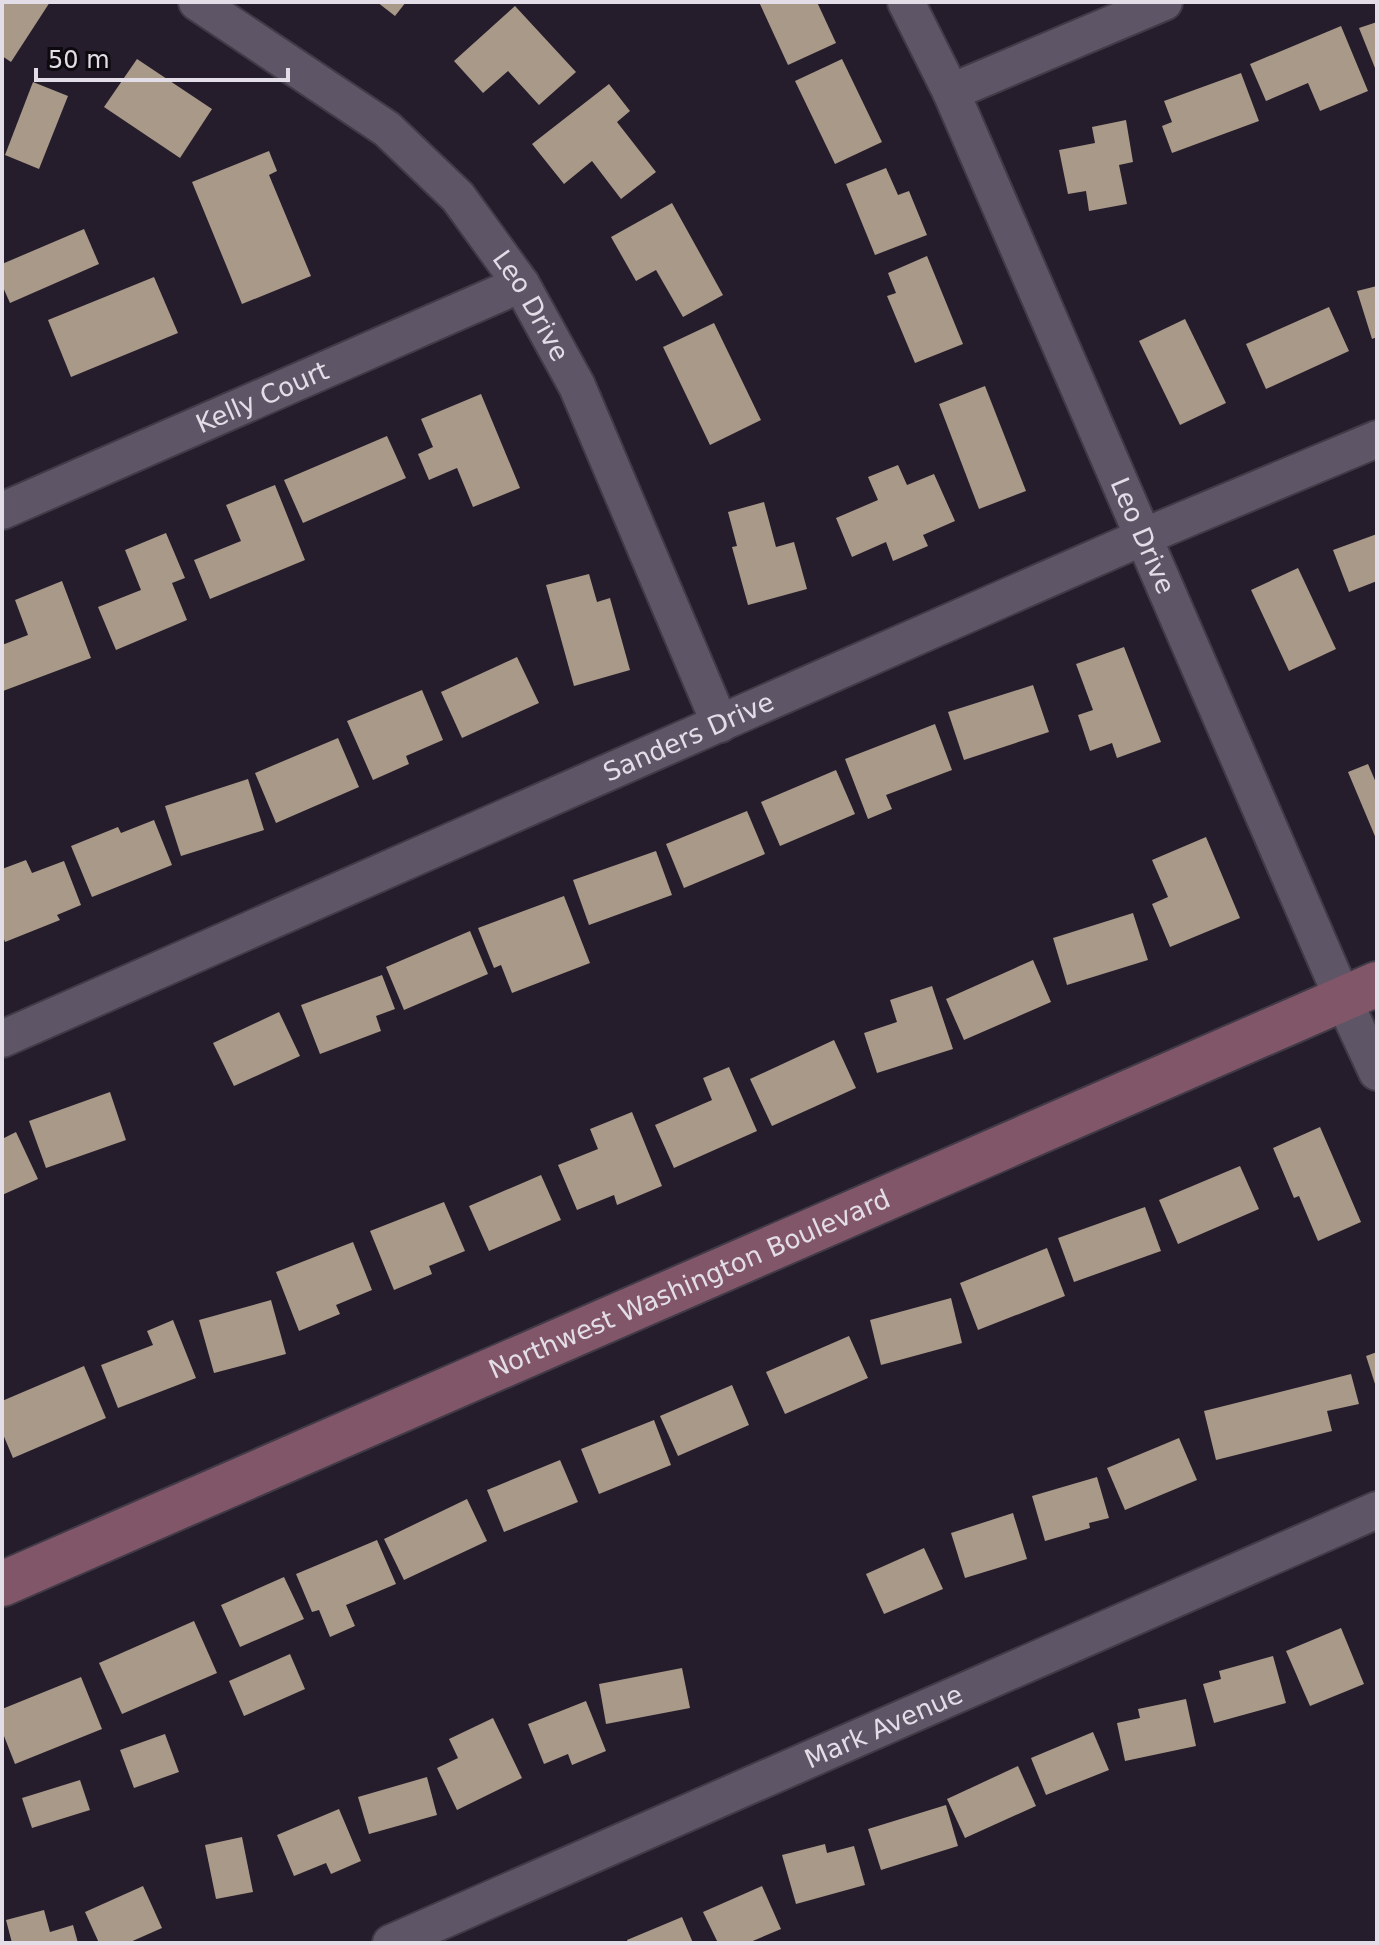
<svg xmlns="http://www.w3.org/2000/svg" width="1379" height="1945" viewBox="0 0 1379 1945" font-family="'DejaVu Sans',sans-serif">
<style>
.building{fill:#a99988}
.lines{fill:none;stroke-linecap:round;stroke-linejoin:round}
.street-casing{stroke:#413a47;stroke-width:40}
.secondary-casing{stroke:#413a47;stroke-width:48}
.street{stroke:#5e5566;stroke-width:36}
.secondary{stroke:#825669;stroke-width:44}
.labels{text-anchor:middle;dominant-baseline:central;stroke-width:8;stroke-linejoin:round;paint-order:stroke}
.street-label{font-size:26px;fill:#e3dde8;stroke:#0c090f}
</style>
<rect width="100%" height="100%" fill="#251d2c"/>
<!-- building -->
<g class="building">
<path d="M2,2h48l-39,60 -9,-6z"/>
<path d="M377,2h29l-11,14z"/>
<path d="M759,2h58l19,41 -48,22z"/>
<path d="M515,6l61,66 -37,33 -31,-34 -25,22 -29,-32z"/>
<path d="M1377,22v51l-18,-45z"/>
<path d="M1341,26l27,65 -48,20 -12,-28 -42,18 -16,-37z"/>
<path d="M137,59l75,50 -32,49 -76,-51z"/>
<path d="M842,59l40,83 -47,22 -40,-83z"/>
<path d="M1241,73l18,48 -87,32 -10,-27 10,-4 -8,-21z"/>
<path d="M33,82l35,14 -29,73 -34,-14z"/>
<path d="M609,84l21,27 -13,11 39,50 -35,27 -29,-38 -28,23 -32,-40z"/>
<path d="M1126,120l7,42 -14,3 8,39 -38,7 -3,-20 -18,3 -9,-44 36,-7 -3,-16z"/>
<path d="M269,151l8,20 -8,4 42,101 -69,28 -50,-122z"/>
<path d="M886,168l12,27 11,-4 18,44 -52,20 -29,-71z"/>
<path d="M672,203l51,92 -40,22 -27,-47 -20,11 -25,-44z"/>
<path d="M84,229l15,35 -89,39 -8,-18v-21z"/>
<path d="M927,256l36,88 -48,19 -28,-67 9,-3 -8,-20z"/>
<path d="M154,277l24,56 -107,44 -23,-57z"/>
<path d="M1377,286v51l-5,2 -15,-48z"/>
<path d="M1329,307l20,44 -83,38 -20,-45z"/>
<path d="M1185,319l41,84 -46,22 -41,-84z"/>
<path d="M714,323l47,97 -51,25 -47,-98z"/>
<path d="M985,386l41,105 -47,18 -40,-105z"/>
<path d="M481,394l39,94 -47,19 -16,-39 -28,12 -11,-26 15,-7 -12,-28z"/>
<path d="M387,436l19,42 -103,45 -19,-43z"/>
<path d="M898,465l9,20 27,-11 21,47 -32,14 5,11 -35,15 -7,-19 -34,15 -16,-39 42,-18 -10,-23z"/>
<path d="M275,485l30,75 -95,39 -16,-39 47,-19 -15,-36z"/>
<path d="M764,502l12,45 18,-5 13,47 -59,16 -16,-58 5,-1 -9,-34z"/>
<path d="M166,533l19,45 -13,5 15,37 -71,30 -18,-43 43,-17 -16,-40z"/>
<path d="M1377,534v47l-28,11 -16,-42z"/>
<path d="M1298,568l38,81 -47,22 -38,-81z"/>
<path d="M589,574l8,28 13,-4 20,72 -56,16 -28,-101z"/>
<path d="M62,581l29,77 -88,33 -1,-46 26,-10 -13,-35z"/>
<path d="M1124,647l37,95 -44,16 -5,-15 -22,8 -12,-36 15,-5 -17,-46z"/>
<path d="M517,657l22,46 -77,35 -21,-46z"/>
<path d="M1033,685l16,47 -85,28 -16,-48z"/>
<path d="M422,690l21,50 -37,16 3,8 -36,16 -26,-59z"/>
<path d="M935,724l17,46 -66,25 6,14 -24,10 -23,-60z"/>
<path d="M338,738l21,49 -83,36 -21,-50z"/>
<path d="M1368,764l9,21v56l-29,-69z"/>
<path d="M836,770l19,44 -75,32 -19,-44z"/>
<path d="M248,779l16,51 -83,26 -16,-50z"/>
<path d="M747,811l18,43 -81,34 -18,-44z"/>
<path d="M154,820l18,45 -80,32 -21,-51 47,-19 3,6z"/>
<path d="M1206,837l34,81 -70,29 -18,-43 16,-7 -16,-37z"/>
<path d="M656,851l16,44 -83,30 -16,-45z"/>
<path d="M26,860l6,13 32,-12 17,44 -24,10 3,5 -55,22 -3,-8v-65z"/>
<path d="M564,896l26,67 -78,30 -11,-28 -7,3 -16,-40z"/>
<path d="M1133,913l15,47 -81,25 -14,-47z"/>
<path d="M470,931l18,43 -84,36 -18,-43z"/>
<path d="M1033,960l18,42 -87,38 -18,-41z"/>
<path d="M382,975l13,34 -19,7 5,15 -61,23 -19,-49z"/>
<path d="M932,986l21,63 -76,24 -13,-40 33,-11 -7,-22z"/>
<path d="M279,1012l21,44 -66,30 -21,-43z"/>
<path d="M834,1040l22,48 -84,38 -22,-47z"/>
<path d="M729,1067l28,64 -83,37 -19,-43 57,-25 -9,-22z"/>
<path d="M110,1092l16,48 -80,28 -17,-47z"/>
<path d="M632,1112l30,74 -45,19 -3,-10 -37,15 -19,-45 40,-16 -8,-20z"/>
<path d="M1320,1127l41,95 -43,19 -19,-45 -5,2 -21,-50z"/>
<path d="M16,1132l22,47 -36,16v-56z"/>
<path d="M1240,1166l19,43 -81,35 -19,-44z"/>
<path d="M541,1175l20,45 -72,31 -20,-45z"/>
<path d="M444,1202l21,49 -36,15 3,8 -38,16 -24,-59z"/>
<path d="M1145,1207l16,44 -87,31 -16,-44z"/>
<path d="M353,1242l19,48 -36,15 4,9 -41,17 -23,-59z"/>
<path d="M1047,1248l18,48 -87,34 -18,-47z"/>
<path d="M951,1298l11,45 -81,22 -11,-45z"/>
<path d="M271,1300l15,54 -72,19 -15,-53z"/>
<path d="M173,1320l23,58 -78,30 -17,-43 52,-20 -6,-14z"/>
<path d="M849,1336l19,42 -83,36 -19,-42z"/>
<path d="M1377,1352v35h-1l-10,-31z"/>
<path d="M84,1366l22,52 -93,40 -11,-26v-31z"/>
<path d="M1351,1374l8,30 -32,7 5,20 -116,29 -12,-49z"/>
<path d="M732,1385l17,40 -71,31 -18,-40z"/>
<path d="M654,1420l17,45 -72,29 -18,-45z"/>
<path d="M1179,1438l18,42 -72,30 -18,-42z"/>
<path d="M560,1460l18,42 -74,30 -17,-42z"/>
<path d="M1097,1477l12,41 -20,5 1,5 -45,13 -13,-45z"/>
<path d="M467,1499l20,42 -83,39 -20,-41z"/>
<path d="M1013,1513l14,46 -62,19 -14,-45z"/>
<path d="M377,1540l19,44 -50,21 9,21 -25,11 -11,-27 -7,2 -16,-38z"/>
<path d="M924,1548l19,41 -59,25 -18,-40z"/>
<path d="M284,1577l20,42 -64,28 -19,-42z"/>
<path d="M194,1621l23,52 -95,41 -23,-51z"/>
<path d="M1341,1628l23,56 -54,22 -24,-55z"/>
<path d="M290,1654l15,35 -61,27 -15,-35z"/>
<path d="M1273,1656l13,47 -72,20 -11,-39 18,-5 -2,-8z"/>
<path d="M682,1668l8,40 -84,16 -7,-40z"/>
<path d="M81,1677l21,52 -87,35 -13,-33v-22z"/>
<path d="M1186,1699l10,47 -71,15 -8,-38 23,-5 -2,-9z"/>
<path d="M586,1701l20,50 -34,14 -4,-11 -24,10 -16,-40z"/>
<path d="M493,1718l29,60 -65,32 -20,-42 21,-10 -9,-19z"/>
<path d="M1093,1732l16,38 -63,25 -15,-37z"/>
<path d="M165,1734l14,38 -45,16 -14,-38z"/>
<path d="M1018,1766l18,40 -71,32 -18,-39z"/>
<path d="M427,1777l10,38 -68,19 -11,-37z"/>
<path d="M80,1780l10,30 -58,18 -10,-30z"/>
<path d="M946,1805l12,41 -77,24 -13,-41z"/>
<path d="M339,1809l22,52 -30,13 -5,-11 -32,13 -17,-41z"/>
<path d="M242,1837l11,55 -37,7 -11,-54z"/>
<path d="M825,1844l2,9 27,-7 11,39 -69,19 -14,-49z"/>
<path d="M143,1886l19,42 -34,15h-29l-14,-31z"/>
<path d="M762,1886l19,43 -33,14h-30l-15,-31z"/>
<path d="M44,1910l6,22 23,-7 5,18h-66l-6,-23z"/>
<path d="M682,1917l11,26h-65l-1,-3z"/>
</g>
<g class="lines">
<defs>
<g id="street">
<path id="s1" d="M197,2l190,127 71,68 63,87 56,102 143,338"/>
<path id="s2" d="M906,2l45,90 392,907 34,73"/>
<path d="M951,92l213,-90"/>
<path id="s3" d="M2,511l519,-227"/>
<path id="s4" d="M2,1039l1141,-502 234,-98"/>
<path id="s5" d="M391,1943l986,-433"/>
</g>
<g id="secondary">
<path id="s6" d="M2,1584l1375,-600"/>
</g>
</defs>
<!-- street casing -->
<use href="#street" class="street-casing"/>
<!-- secondary casing -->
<use href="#secondary" class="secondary-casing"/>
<!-- street -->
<use href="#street" class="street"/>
<!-- secondary -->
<use href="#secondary" class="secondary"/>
</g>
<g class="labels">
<!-- street labels -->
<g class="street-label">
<text stroke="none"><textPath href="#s1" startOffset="458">Leo Drive</textPath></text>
<text stroke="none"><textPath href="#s3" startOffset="284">Kelly Court</textPath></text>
<text stroke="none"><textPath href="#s2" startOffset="584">Leo Drive</textPath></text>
<text stroke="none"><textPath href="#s4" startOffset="750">Sanders Drive</textPath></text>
<text stroke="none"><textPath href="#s6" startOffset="750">Northwest Washington Boulevard</textPath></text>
<text stroke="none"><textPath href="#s5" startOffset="538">Mark Avenue</textPath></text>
</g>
</g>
<!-- border -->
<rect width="1379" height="1945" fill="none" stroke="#e3dde8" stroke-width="8"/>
<!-- scale -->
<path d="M36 68v12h252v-12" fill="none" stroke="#e3dde8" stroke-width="4"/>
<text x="48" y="68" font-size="24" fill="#e3dde8" stroke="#0c090f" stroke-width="6" paint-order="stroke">50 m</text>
</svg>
